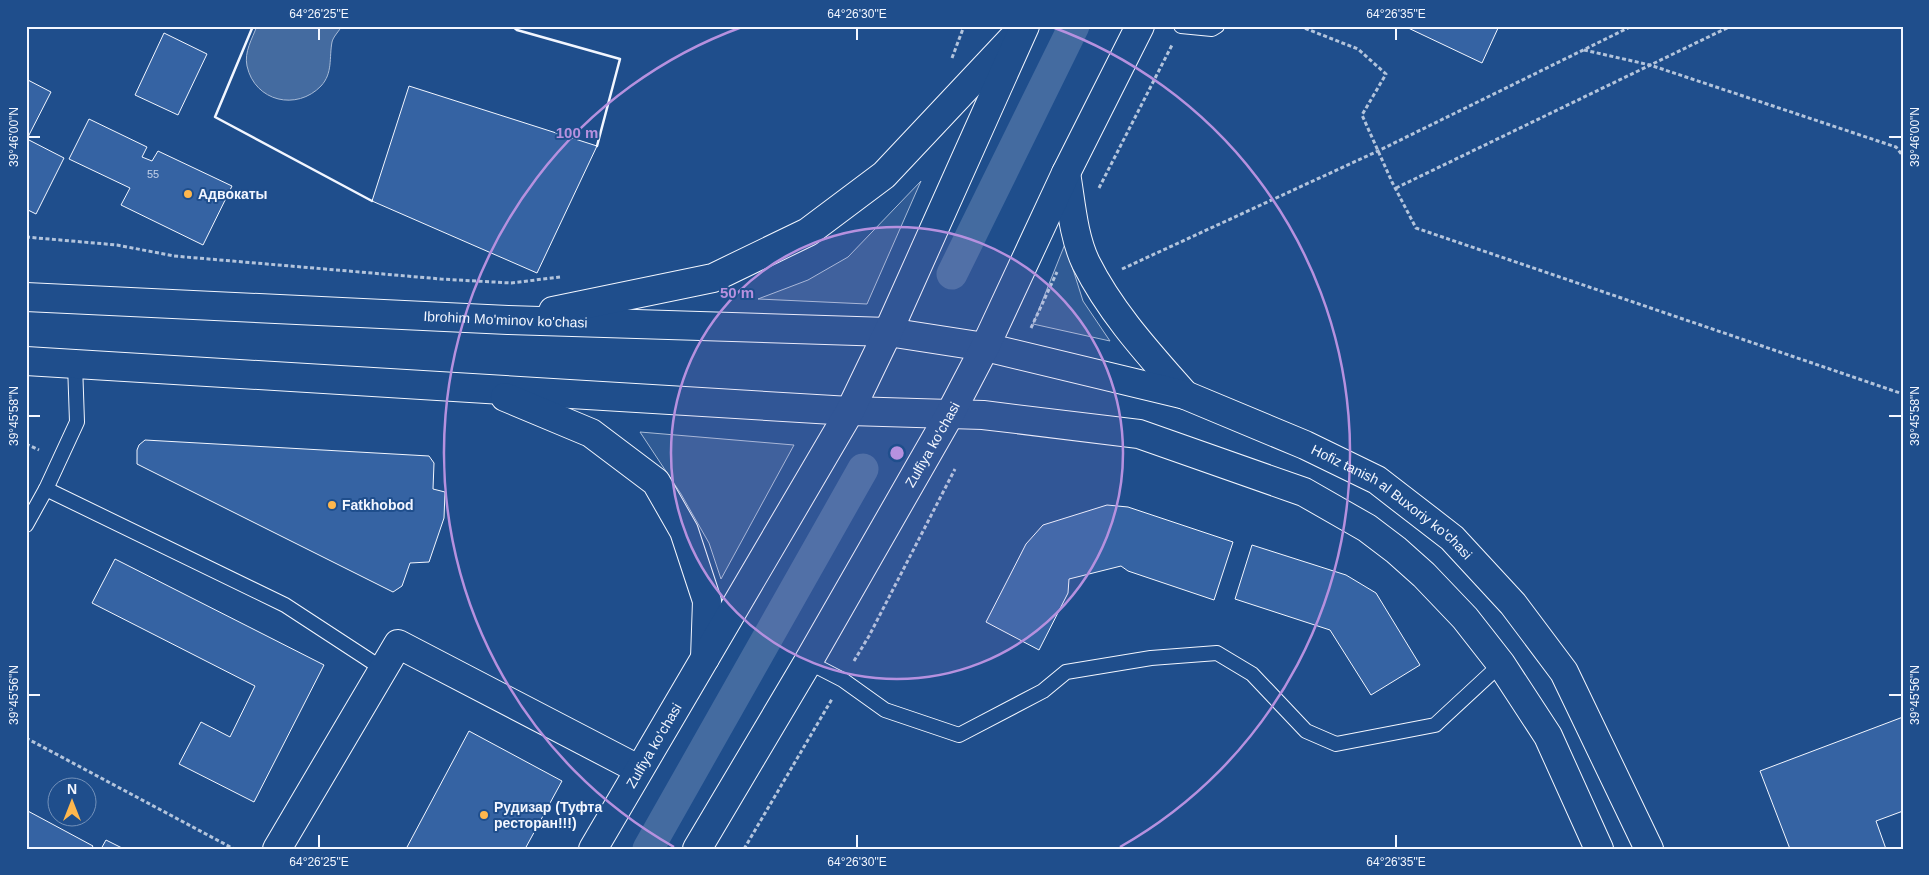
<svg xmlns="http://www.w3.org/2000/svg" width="1929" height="875" viewBox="0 0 1929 875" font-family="Helvetica,sans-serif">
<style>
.built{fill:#305b95;stroke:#a8bbd7}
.water{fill:#446ba0;stroke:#a8bbd7}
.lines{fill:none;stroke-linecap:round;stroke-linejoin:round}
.canal{stroke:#446ba0;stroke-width:31}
.building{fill:#3563a3;stroke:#f2f6ff}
.lane-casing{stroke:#f2f6ff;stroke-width:16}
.street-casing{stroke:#f2f6ff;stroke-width:30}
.secondary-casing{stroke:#f2f6ff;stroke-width:30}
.path{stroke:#b3c4dc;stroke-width:3;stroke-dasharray:4 2.5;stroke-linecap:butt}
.lane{stroke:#1f4e8c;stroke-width:14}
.street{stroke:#1f4e8c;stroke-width:28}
.secondary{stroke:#1f4e8c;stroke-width:28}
.wall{stroke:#f2f6ff;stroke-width:2.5}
.ticks{fill:none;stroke:#f2f6ff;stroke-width:2}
.ring{fill:none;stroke:#b691df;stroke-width:2.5}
.poi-dot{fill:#ffb74d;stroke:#1f4e8c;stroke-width:2}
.labels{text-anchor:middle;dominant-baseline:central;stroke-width:4;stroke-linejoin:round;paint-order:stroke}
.number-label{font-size:11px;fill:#c3d1e8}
.poi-label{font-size:14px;font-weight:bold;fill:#f2f6ff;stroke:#1f4e8c;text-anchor:start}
.street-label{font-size:14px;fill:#f2f6ff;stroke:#1f4e8c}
.centre{fill:#b691df;stroke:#1f4e8c;stroke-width:2.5}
.ring-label{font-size:15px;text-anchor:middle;font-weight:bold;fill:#b691df;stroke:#1f4e8c;stroke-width:4;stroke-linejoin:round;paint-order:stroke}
.neatline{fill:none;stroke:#f2f6ff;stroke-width:2}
.ticks-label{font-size:12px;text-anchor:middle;fill:#f2f6ff}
</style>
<rect width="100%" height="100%" fill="#1f4e8c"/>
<!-- built -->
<g class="built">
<path d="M921,181l-54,123 -109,-5 50,-19 40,-23z"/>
<path d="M1065,244l18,57 27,40 -77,-17z"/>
<path d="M640,432l154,13 -73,134 -12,-36 -28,-49z"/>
</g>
<!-- water -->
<path class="water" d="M257,26h85c-3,5 -9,11 -10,16 -3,16 1,31 -11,44 -24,25 -66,16 -74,-20 -3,-14 5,-27 10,-40z"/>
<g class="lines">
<!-- canal -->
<g class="canal">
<path d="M952,274l122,-248"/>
<path d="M648,849l215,-380"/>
</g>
</g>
<!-- building -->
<g class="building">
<path d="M1404,26h95l-17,37z"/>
<path d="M164,33l43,21 -29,61 -43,-20z"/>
<path d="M26,79l25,13 -24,47 37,19 -28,56 -10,-5z"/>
<path d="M409,86l188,60 -60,127 -165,-72z"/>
<path d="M89,119l58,28 -5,10 10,4 6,-10 74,35 -29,59 -82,-40 9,-17 -61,-29z"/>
<path d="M145,440l284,16 5,7 -1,26 12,3 -1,26 -15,44 -19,1 -8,23 -9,6 -256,-128v-14l2,-5z"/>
<path d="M1107,505l21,2 105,35 -19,58 -86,-29 -7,-5 -52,13 -1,14 -29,57 -53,-28 40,-78 17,-19z"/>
<path d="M1252,545l94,30 30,18 44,72 -49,30 -41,-65 -95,-31z"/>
<path d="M115,559l209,106 -70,137 -75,-38 22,-42 29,15 25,-51 -163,-83z"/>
<path d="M1903,717v94l-27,10 10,28h-96l-30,-78z"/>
<path d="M469,731l93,50 -37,68h-119z"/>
<path d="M26,810l67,36 -2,3h-65z"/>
<path d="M106,840l18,9h-23z"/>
</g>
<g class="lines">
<defs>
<g id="lane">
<path d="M1181,26l31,3 5,-3"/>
<path d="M46,489l239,116 98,64"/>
<path d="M26,525l20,-36 31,-67 -2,-58"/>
<path d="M808,662l35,18 42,30 74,25 84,-44 23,-19 85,-14 66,-5 35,21 54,57 30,13 99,-19 66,-61"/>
</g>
<path id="street" d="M277,849l121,-205 240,125"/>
<g id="secondary">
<path d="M1066,173c5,29 7,63 20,90 25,50 63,91 99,132"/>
<path id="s1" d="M26,297l482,23 380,12 97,15 200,48 120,50 72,35 75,58 61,66 51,68 85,177"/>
<path d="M553,311l160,-33 95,-46 76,-57 127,-135"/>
<path d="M26,361l824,50 133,4 156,19 165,58 63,36 29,22 28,25 41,43 36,46 47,72 51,113"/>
<path d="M505,397l86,36 65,49 28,49 23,70 -2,57"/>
<path id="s2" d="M593,849l257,-438 38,-79 137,-306"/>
<path id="s3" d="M697,849l111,-187 142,-248 35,-67 81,-174 74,-147"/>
</g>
</defs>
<!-- lane casing -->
<use href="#lane" class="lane-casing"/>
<!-- street casing -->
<use href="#street" class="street-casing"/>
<!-- secondary casing -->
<use href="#secondary" class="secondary-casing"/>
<!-- path -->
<g class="path">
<path d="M1299,26l59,23 28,25 -24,41 30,67 24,46 487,166"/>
<path d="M1584,50l66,15 246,82 7,9"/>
<path d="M952,58l12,-32"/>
<path d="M1099,188l73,-143"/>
<path d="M1396,188l335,-162"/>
<path d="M26,237l91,8 57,11 267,23 70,4 49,-6"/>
<path d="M1122,269l256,-118 254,-125"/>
<path d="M1031,328l26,-56"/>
<path d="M26,444l13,6"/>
<path d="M854,661l15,-25 86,-167"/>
<path d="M26,738l208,111"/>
<path d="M744,849l88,-150"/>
</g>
<!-- lane -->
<use href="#lane" class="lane"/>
<!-- street -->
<use href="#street" class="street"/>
<!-- secondary -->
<use href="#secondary" class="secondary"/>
<!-- wall -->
<g class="wall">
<path d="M253,26l-38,91 157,84"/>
<path d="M512,26l5,4 103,29 -23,87"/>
</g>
</g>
<!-- ticks -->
<path class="ticks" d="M319,28v12M857,28v12M1396,28v12M28,137h12M1889,137h13M28,416h12M1889,416h13M28,695h12M1889,695h13M319,835v13M857,835v13M1396,835v13"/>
<!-- distance rings -->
<circle cx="897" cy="453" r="226" fill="#b691df" fill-opacity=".12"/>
<g class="ring">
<circle cx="897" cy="453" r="226"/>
<path d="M674 847A453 453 0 0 1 742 27M1052 27A453 453 0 0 1 1120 847"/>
</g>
<!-- markers -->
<g class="poi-dot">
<circle cx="188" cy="194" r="5"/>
<circle cx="332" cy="505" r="5"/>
<circle cx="484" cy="815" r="5"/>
</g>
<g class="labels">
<!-- number labels -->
<g class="number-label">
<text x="153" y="174">55</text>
</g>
<!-- poi labels -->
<g class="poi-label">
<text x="198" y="194">Адвокаты</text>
<text x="342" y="505">Fatkhobod</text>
<text x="494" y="807">Рудизар (Туфта<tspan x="494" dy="16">ресторан!!!)</tspan></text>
</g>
<!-- street labels -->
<g class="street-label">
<text stroke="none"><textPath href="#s1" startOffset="480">Ibrohim Mo'minov ko'chasi</textPath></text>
<text stroke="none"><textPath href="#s3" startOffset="468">Zulfiya ko'chasi</textPath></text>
<text stroke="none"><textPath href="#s1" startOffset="1401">Hofiz tanish al Buxoriy ko'chasi</textPath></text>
<text stroke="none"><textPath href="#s2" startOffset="120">Zulfiya ko'chasi</textPath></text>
</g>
</g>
<circle cx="897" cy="453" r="8" class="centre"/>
<g class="ring-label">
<text x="577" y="138">100 m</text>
<text x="737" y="298">50 m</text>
</g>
<!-- border -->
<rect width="1929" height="875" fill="none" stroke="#1f4e8c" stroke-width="55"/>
<!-- north arrow -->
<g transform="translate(72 802)"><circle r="24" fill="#1f4e8c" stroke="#7391ba"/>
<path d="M0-4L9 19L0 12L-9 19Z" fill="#ffb74d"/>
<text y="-8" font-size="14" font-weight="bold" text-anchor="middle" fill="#f2f6ff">N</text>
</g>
<rect x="28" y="28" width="1874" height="820" class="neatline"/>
<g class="ticks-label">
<text x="319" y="18">64°26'25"E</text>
<text x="857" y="18">64°26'30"E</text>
<text x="1396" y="18">64°26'35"E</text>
<text transform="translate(14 137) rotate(-90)" y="4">39°46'00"N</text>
<text transform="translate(1915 137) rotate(-90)" y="4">39°46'00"N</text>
<text transform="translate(14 416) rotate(-90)" y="4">39°45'58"N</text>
<text transform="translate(1915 416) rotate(-90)" y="4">39°45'58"N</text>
<text transform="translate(14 695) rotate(-90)" y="4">39°45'56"N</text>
<text transform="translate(1915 695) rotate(-90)" y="4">39°45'56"N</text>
<text x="319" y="866">64°26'25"E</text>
<text x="857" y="866">64°26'30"E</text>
<text x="1396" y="866">64°26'35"E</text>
</g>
</svg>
